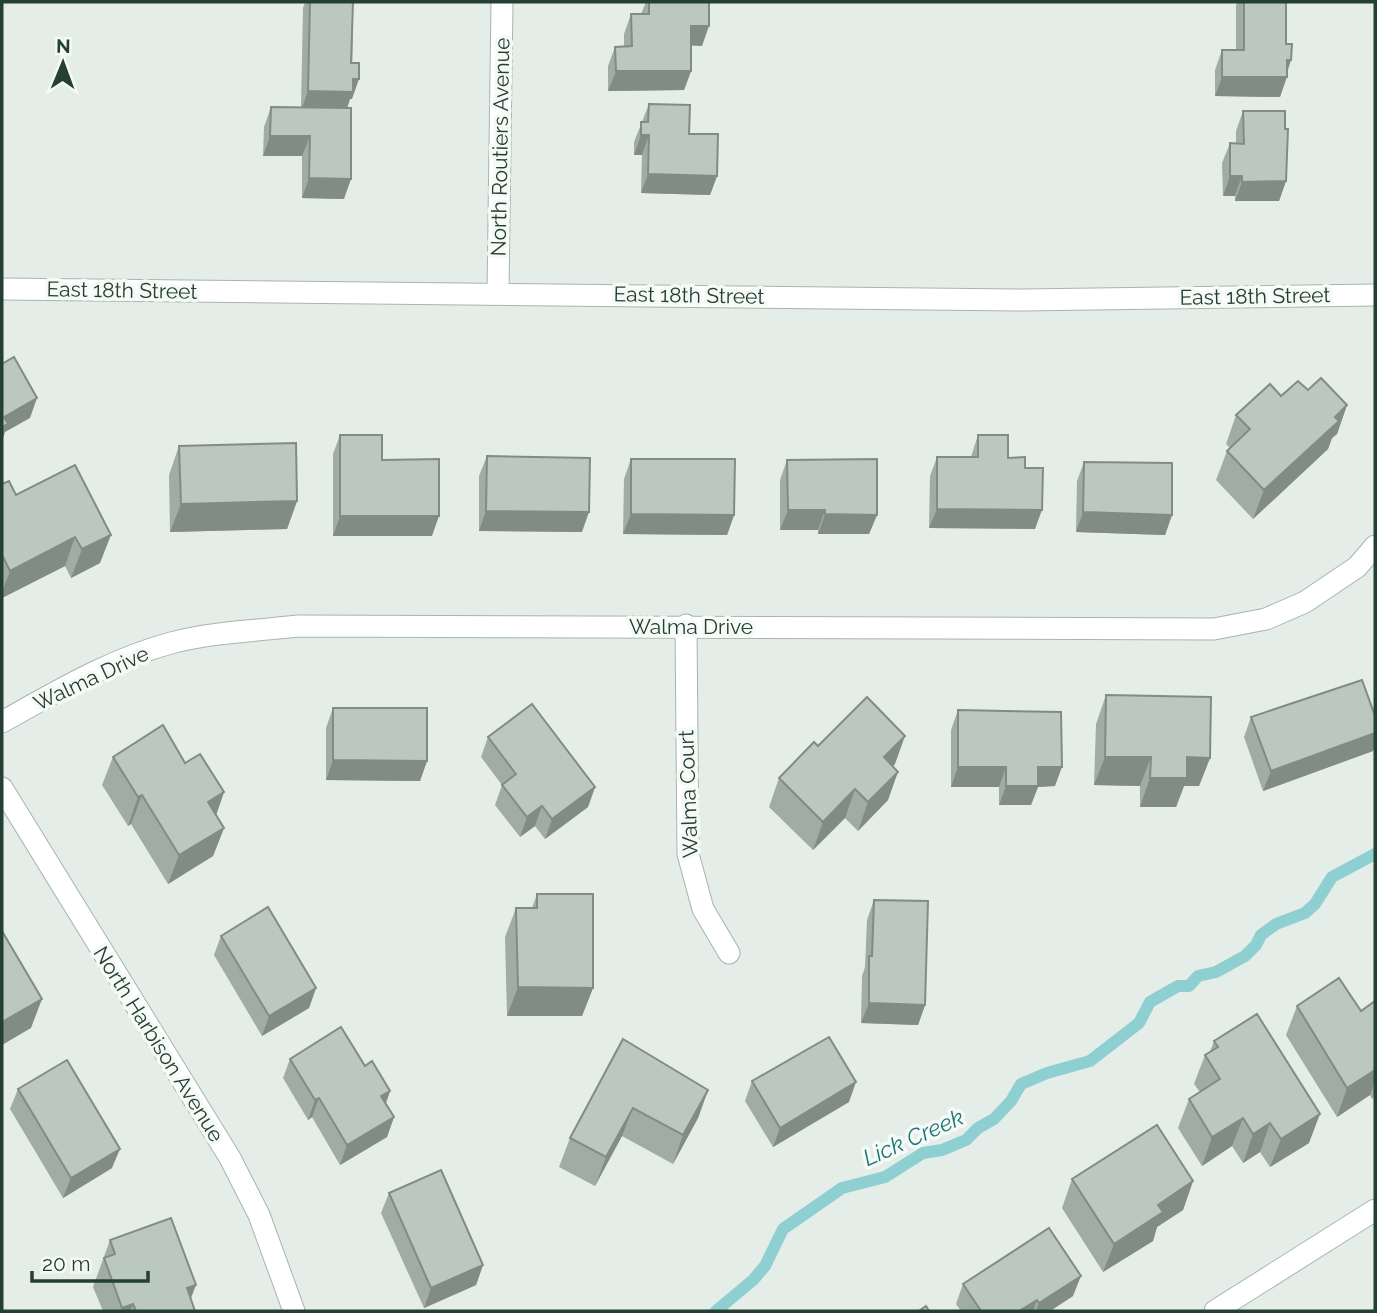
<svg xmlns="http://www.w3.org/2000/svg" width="1377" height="1313" viewBox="0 0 1377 1313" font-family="Raleway,sans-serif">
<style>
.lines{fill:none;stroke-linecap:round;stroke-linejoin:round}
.stream{stroke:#8ecfd1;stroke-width:12}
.minor-casing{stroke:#a7b5ae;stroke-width:23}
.minor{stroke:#fff;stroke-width:21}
.wall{fill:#a0aca6}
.shaded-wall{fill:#828c87}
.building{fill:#bac8c1;stroke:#828c87;stroke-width:2}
.labels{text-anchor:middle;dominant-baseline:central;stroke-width:7;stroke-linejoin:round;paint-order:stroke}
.street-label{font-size:21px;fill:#243f34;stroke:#f5faf7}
.water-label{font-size:23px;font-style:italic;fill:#1f767a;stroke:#f5faf7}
</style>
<rect width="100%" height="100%" fill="#e4ede8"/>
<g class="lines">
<!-- stream -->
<path class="stream" d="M716,1311l37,-31 12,-14 18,-37 59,-41 43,-11 38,-24 19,-3 24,-10 12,-12 16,-9 17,-18 10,-17 26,-11 43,-12 49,-38 11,-21 28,-16h11l9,-10 18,-4 29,-16 11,-11 5,-10 15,-11 29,-11 10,-9 17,-27 43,-23"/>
<defs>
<g id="minor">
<path d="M2,289l1021,11 352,-5"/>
<path d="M498,293l4,-291"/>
<path d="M686,625l2,229 15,55 26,44"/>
<path d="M2,722c54,-30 109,-63 169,-79 41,-11 84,-12 127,-17l916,3 52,-10 39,-17 52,-35 18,-21"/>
<path d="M2,788l228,370 29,57 35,96"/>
<path d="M1215,1311l160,-101"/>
</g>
</defs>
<!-- minor casing -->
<use href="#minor" class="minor-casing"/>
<!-- minor -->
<use href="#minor" class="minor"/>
</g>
<!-- wall -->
<g class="wall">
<path d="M305,2h48l-1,97h-2l-3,9 -3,91 -42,-1v-42h-39l1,-29 7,-20h30l2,-99z"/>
<path d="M646,2h63l-7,44 -11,-1v26l-7,19 -76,1v-25l7,-19h9v-13l7,-20h10z"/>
<path d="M1238,2h48v42l5,16 -11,37 -65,-1v-26l7,-20h14v-45z"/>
<path d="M649,104l40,30 28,42 -7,19 -69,-2 1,-38h-8v-13z"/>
<path d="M1243,111l43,70 -7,20h-44v-5h-12l-1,-33 8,-20 6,1v-13z"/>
<path d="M1308,390l39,15 -10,29 -5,4 -4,11 -75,70 -37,-39 11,-29 3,-3 -4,-4 10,-29 45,-19z"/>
<path d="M340,435l42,25 50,76h-99v-82z"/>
<path d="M978,435l30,23 17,10 10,61 -106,-1 1,-52 7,-19h34z"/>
<path d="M179,446l118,55 -10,28 -117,3 -1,-57z"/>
<path d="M487,456l95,76 -103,-1v-55z"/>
<path d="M631,459l103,56 -7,20 -104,-1 1,-55z"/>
<path d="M787,460l90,55 -8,19h-51v-4h-38v-50z"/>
<path d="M1084,462l88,53 -7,20 -89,-3 1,-51z"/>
<path d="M75,465l25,98 -29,15 -6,-12 -63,32v-114l14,11z"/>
<path d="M1106,695l104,63 -11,28h-15l-8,21h-36v-21l-46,-1 2,-61z"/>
<path d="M333,708l94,53 -7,20 -94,-1v-52z"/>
<path d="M958,710l97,76 -17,1 -7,18h-32v-18h-48v-57z"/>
<path d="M1375,716v30l-2,5 -110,40 -19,-54 7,-20z"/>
<path d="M488,737l107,50 -7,20 -43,32 -10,-13 -15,11 -25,-32 7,-20 -21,-28z"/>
<path d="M818,746l77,18 -2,2 -5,34 -30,31 -13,-13 -32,32 -44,-43 10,-29z"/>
<path d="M113,757l72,6 39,29 -8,23 8,13 -11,28 -45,28 -37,-60 -3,2 -26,-41z"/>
<path d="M537,894l56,94 -11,28h-75l-2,-79 11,-29h16z"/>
<path d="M874,900l51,105 -7,20 -57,-2 1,-47 3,-9 2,-47z"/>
<path d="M221,936l95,52 -7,20 -47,28 -48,-81z"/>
<path d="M1375,1001v96l-3,2 -2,-4 -33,22 -51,-82 11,-29 64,5z"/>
<path d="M623,1039l85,51 -10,28 -25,46 -51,-28 -27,50 -36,-19 11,-29z"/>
<path d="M1214,1041l95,102 -39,24 -10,-15 -17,11 -11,-17 -30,20 -24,-38 11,-29 11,-7 -6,-8 11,-29 5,-3z"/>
<path d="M290,1059l75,7 25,25 -4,12 8,14 -7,20 -47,28 -28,-48 -4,3 -25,-42z"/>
<path d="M752,1081l97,21 -76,45 -28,-46z"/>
<path d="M18,1089l94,79 -49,30 -53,-89z"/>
<path d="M1072,1179l121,2 -10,29 -26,17 -4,14 -50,31 -41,-64z"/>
<path d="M389,1193l94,72 -7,20 -52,23 -43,-95z"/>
<path d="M110,1240l80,59 5,12h-92l-10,-24z"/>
<path d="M963,1284l110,12 -23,15h-89l-5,-7z"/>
</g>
<!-- shaded-wall -->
<g class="shaded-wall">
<path d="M691,26h18l-7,20 -19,-1z"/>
<path d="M1287,60h4l-6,17h2l-7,20 -65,-1 7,-19z"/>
<path d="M616,71h75l-7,19 -76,1z"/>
<path d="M353,79h6l-7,20h-2l-4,12h-45l7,-20z"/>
<path d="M641,135h8l-7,20h-8z"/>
<path d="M270,136h40l-8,20h-39z"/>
<path d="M648,174l69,2 -7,19 -69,-2z"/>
<path d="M1230,176h12l-7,20h-12z"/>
<path d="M309,178l42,1 -7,20 -42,-1z"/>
<path d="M1286,181l-7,20h-44l7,-19z"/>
<path d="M37,398l-7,20 -25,14 -3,9v-18l2,-6z"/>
<path d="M1347,405l-10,29 -5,4 -4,11 -75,70 11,-29 71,-73z"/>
<path d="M297,501l-10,28 -117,3 11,-28z"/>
<path d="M937,509l105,1 -7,19 -106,-1z"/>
<path d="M788,510h37l-7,20h-38z"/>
<path d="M486,511l103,1 -7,20 -103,-1z"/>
<path d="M1083,512l89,3 -7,20 -89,-3z"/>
<path d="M631,514l103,1 -7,20 -104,-1z"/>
<path d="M825,514l52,1 -8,19h-51z"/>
<path d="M340,516h99l-7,20h-99z"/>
<path d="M111,535l-11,28 -29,15 11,-29z"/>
<path d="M75,537l-10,29 -63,32v-6l8,-21z"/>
<path d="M1375,733v13l-2,5 -110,40 8,-20z"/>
<path d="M905,736l-10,28 -22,22 11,-29z"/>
<path d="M1105,757h46l-11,29 -46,-1z"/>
<path d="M1187,757l23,1 -11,28h-15l-8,21h-36l10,-29z"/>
<path d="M333,760l94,1 -7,20 -94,-1z"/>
<path d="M958,767h48l-7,20h-48z"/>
<path d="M1038,767h24l-7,19 -17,1 -7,18h-32l7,-19z"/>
<path d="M898,772l-10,28 -30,31 10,-29z"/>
<path d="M595,787l-7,20 -43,32 7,-20z"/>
<path d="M855,789l-10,29 -32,32 10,-28z"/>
<path d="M224,792l-10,29 -6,-19z"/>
<path d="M142,795l-11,29 -3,2 10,-29z"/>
<path d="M542,806l-7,20 -15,11 7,-20z"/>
<path d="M224,828l-11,28 -45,28 11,-29z"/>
<path d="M518,987l75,1 -11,28h-75z"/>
<path d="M316,988l-7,20 -47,28 7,-20z"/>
<path d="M42,999l-11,29 -29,17v-23z"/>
<path d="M869,1003l56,2 -7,20 -57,-2z"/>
<path d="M1375,1070v11l-5,14 -33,22 10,-29z"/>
<path d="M856,1082l-7,20 -76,45 7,-19z"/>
<path d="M708,1090l-10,28 -25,46 10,-29z"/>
<path d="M390,1091l-7,20 -2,-15z"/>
<path d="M319,1098l-7,19 -4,3 7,-20z"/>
<path d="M633,1108l-11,28 -27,50 11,-29z"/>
<path d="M1320,1114l-11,29 -39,24 11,-28z"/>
<path d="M394,1117l-7,20 -47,28 7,-20z"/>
<path d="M1243,1118l-11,28 -30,20 10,-29z"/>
<path d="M1270,1123l-10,29 -17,11 10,-29z"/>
<path d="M120,1149l-8,19 -49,30 8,-20z"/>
<path d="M1193,1181l-10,29 -26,17 -4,14 -50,31 11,-28 44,-39z"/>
<path d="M483,1265l-7,20 -52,23 7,-20z"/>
<path d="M1081,1276l-8,20 -23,15h-14l3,-8z"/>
<path d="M196,1285l-10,26 1,-23z"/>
<path d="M1037,1300l-4,11h-14z"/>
<path d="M133,1304l-3,7h-9l1,-3z"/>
</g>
<!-- building -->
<g class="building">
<path d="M310,2h43l-2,61h8v16h-6v13l-45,-1z"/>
<path d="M649,2h60v24h-18v45h-75l-1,-24 17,-1 -1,-32h18z"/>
<path d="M1244,2h42v42h6l-1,16h-4v17h-65v-27h22z"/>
<path d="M649,104l41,1 -1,29h29l-1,42 -69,-2 1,-39h-8v-13h7z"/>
<path d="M271,107l80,1v71l-42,-1 1,-42h-40z"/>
<path d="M1243,111h42v18h3l-2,52 -44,1v-6h-12v-33l14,1z"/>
<path d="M14,357l23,41 -33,19 4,7 -6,3v-63z"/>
<path d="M1321,378l26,27 -12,12 4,4 -75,69 -37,-39 23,-22 -14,-14 34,-31 11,12 17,-15 10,9z"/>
<path d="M340,435h42v25l57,-1v57h-99z"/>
<path d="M978,435h30v23l17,-1v11h18l-1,42 -105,-1v-52h41z"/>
<path d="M296,443l1,58 -116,3 -2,-58z"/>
<path d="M487,456l103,2 -1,54 -103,-1z"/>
<path d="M631,459h104l-1,56 -103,-1z"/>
<path d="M877,459v56l-52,-1v-4h-37l-1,-50z"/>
<path d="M1084,462l88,1v52l-89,-3z"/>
<path d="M75,465l36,70 -29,14 -7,-12 -65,34 -8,-16v-71l7,-3 7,14z"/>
<path d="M1362,680l13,36v17l-104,38 -20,-54z"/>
<path d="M1106,695l105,2 -1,61 -23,-1v21h-37l1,-21h-46z"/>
<path d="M867,697l38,39 -21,21 14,15 -30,30 -13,-13 -32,33 -44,-44 35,-36 4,4z"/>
<path d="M532,704l63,83 -43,32 -10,-13 -15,11 -25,-32 14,-11 -28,-37z"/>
<path d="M333,708h94v53l-94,-1z"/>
<path d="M958,710l103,2 1,55h-24v19h-32v-19h-48z"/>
<path d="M163,725l22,38 15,-9 24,38 -16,10 16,26 -45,27 -37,-60 -4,2 -25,-40z"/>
<path d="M537,894h56v94l-75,-1 -2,-79h21z"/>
<path d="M874,900l54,1 -3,104 -56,-2v-47h3z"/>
<path d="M268,907l48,81 -47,28 -48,-80z"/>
<path d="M2,931l40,68 -40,23z"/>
<path d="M1339,978l22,33 14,-10v69l-28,18 -50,-82z"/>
<path d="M1257,1014l63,100 -39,25 -11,-16 -17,11 -10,-16 -31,19 -23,-38 31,-20 -15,-24 13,-8 -4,-6z"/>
<path d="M341,1027l24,39 7,-5 18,30 -9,5 13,21 -47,28 -28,-47 -4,2 -25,-41z"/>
<path d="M829,1037l27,45 -76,46 -28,-47z"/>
<path d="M623,1039l85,51 -25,45 -50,-27 -27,49 -36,-19z"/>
<path d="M67,1060l53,89 -49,29 -53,-89z"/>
<path d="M1157,1125l36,56 -35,24 5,7 -49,32 -42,-65z"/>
<path d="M441,1170l42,95 -52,23 -42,-95z"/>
<path d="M171,1218l25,67 -9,3 8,23h-59l-3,-7 -11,4 -18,-50 11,-4 -5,-14z"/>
<path d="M1049,1228l32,48 -42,27 -2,-3 -18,11h-38l-18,-27z"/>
<path d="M926,1306l3,5h-10z"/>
</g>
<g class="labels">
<!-- street labels -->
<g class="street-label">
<text transform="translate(500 147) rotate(-89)">North Routiers Avenue</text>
<text transform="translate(122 290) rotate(1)">East 18th Street</text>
<text transform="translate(689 295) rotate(1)">East 18th Street</text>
<text transform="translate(1255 296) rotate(-1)">East 18th Street</text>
<text x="691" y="626">Walma Drive</text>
<text transform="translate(91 678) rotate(-25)">Walma Drive</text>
<text transform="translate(688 794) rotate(-92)">Walma Court</text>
<text transform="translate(159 1044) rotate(58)">North Harbison Avenue</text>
</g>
<!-- water labels -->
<g class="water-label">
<text transform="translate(913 1137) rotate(-24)">Lick Creek</text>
</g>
</g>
<!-- border -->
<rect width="1377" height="1313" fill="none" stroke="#243f34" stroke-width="7"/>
<!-- north arrow -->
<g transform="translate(63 63) rotate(1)" stroke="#f5faf7" stroke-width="5" paint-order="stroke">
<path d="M0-5L12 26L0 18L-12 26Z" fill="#243f34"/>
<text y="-10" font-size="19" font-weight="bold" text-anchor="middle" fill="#243f34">N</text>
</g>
<!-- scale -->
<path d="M32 1271v10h116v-10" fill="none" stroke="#243f34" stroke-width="3.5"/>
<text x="42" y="1271" font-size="21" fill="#243f34" stroke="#f5faf7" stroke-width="5" paint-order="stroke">20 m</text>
</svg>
